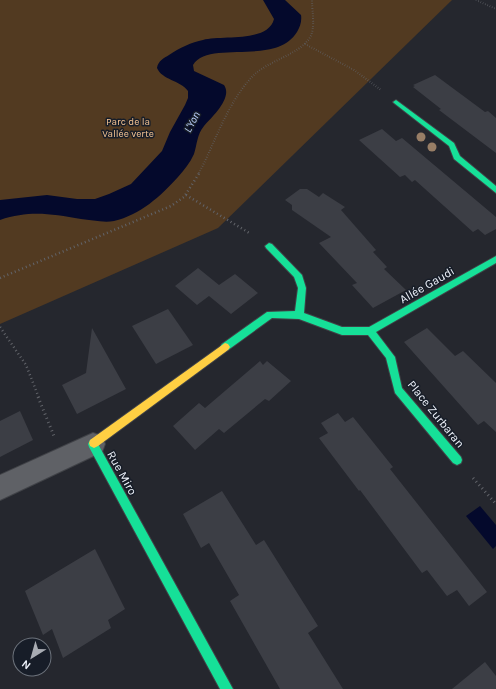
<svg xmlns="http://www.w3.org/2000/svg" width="496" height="689" viewBox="0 0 496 689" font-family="Karla,sans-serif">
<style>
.green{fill:#523a21}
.water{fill:#04092c}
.building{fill:#3c3e45}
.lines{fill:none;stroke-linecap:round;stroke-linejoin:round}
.street-casing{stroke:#404247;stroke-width:2}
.fast-casing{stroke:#404247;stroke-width:2}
.slow-casing{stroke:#404247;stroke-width:2}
.path-far2{stroke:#62646a;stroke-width:2;stroke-dasharray:0.5 2;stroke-linecap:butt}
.path-far1{stroke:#62646a;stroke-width:2.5;stroke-dasharray:1 3;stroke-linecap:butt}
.path{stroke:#62646a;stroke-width:3;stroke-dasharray:1 3.5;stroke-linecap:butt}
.street{fill:#5f6166;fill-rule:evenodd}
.fast{fill:#16e098;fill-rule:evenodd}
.slow{fill:#ffcf43;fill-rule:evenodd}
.tree{fill:#987e66}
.labels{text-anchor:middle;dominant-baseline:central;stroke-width:3;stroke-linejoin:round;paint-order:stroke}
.far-park-label{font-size:10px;fill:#f7c593;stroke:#171d28}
.far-water-label{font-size:11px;font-style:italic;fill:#b9cefa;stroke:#171d28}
.street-label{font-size:12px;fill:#eff3fb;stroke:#171d28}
</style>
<rect width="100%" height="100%" fill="#25272e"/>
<!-- green -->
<path class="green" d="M0,0h452l-234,228 -218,96z"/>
<!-- water -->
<g class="water">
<path d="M263,0h22l16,15c1,6 -1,12 -4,17 -22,35 -88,7 -104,33l1,6 30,14c9,13 -12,32 -20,41 -7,8 -7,19 -10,28 -4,9 -10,16 -16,23 -17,19 -38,38 -64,44 -10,2 -23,-1 -33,-2 -30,-5 -51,-9 -81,1v-20l47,-5 30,4h18l14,-5 22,-10 31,-33 8,-19 15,-27 3,-7v-7c-8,-11 -26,-11 -31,-23 1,-7 7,-10 12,-13 10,-7 23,-13 34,-15 19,-5 65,3 71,-21z"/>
<path d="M480,506l16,19v21l-3,3 -27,-33z"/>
</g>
<!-- building -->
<g class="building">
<path d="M435,75l50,37 3,-1 8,7v35l-57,-43 2,-1 -28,-22 2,-1 -2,-1z"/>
<path d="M382,129l14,12 6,-3 94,79v12l-11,6 -7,-6 -5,3 -58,-52 -3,2 -7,-7 -5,2 -41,-37z"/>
<path d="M300,189h7l12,8 4,-4 22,14 -4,3 35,40 -3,2 14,15 -3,2 22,21 -33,18 -21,-23 5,-2 -38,-40 12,-6 -39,-27v-5l-7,-5z"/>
<path d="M198,268l21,17 16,-11 23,19 -27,21 -22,-18 -12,9 -22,-19z"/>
<path d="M168,309l25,36 -37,19 -24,-38z"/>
<path d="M92,328l34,61 -49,25 -15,-29 24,-12z"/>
<path d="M427,328l28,28 8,-5 33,32v49l-12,-11 -6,4 -74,-83z"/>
<path d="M260,361l3,4 4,-4 24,20 -22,20 -4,-2 -41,34 -5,-4 -24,21 -22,-24 26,-23 6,5z"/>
<path d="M20,411l13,29 -33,17v-36z"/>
<path d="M338,413l7,9 8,-5 40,50 -3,2 97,123 -18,14 -12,-16 -10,6 -20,-26 -5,3 -62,-83 -1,1 -40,-53 9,-5 -7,-10z"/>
<path d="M222,491l34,54 8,-5 54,86 -10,7 35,56h-63l-50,-88 9,-6 -30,-52 -8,5 -18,-34z"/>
<path d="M95,549l30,60 -17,11 3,8 -48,30 -11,-29 -9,6 -18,-44z"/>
<path d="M485,662l11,14v13h-44z"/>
</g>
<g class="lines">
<defs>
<path id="street" d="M93,433l9,3 3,8 -3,8 -102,48v-25z"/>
<g id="fast">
<path d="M396,100l58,43 6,13 36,30v7l-42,-34 -5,-13 -55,-43 -1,-1z"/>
<path d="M269,243l3,1 30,31 4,13 -2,25 38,14h27l127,-71v7l-120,69 19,25 7,31 59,69 1,3 -1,3 -4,2 -4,-2 -58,-70 -9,-35 -18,-23h-26l-43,-16 -27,-1 -44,32h-6l-2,-3 2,-3 45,-32 28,-1 3,-23 -4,-11 -28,-29 -1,-2z"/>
<path d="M94,438l4,2v4l135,245h-13l-131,-242 -1,-3 2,-4z"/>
</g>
<path id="slow" d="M225,343l3,1 2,3 -2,3 -130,96 -4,2 -4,-2 -1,-3 1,-3z"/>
</defs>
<!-- street casing -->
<use href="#street" class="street-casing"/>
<!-- fast casing -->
<use href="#fast" class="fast-casing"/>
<!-- slow casing -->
<use href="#slow" class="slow-casing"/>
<!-- path-far2 -->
<g class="path-far2">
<path d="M476,0l20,9"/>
<path d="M305,44l49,26 27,20"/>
<path d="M199,173c17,-32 29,-73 56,-99 16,-14 42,-19 54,-35 7,-9 3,-28 3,-39"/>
</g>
<!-- path-far1 -->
<g class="path-far1">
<path d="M186,195l65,39"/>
<path d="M0,278l171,-72 13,-9 16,-25"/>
<path d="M0,327l26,38 13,33"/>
</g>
<!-- path -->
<g class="path">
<path d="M38,397l16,39"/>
<path d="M473,478l23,26"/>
</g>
<!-- street -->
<use href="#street" class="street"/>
<!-- fast -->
<use href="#fast" class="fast"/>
<!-- slow -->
<use href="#slow" class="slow"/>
</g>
<!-- trees -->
<g class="tree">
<circle cx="421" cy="137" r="4.5"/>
<circle cx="432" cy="147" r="4.5"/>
</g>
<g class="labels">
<!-- far-park labels -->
<g class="far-park-label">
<text x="128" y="122">Parc de la<tspan x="128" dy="12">Vallée verte</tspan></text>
</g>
<!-- far-water labels -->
<g class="far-water-label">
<text transform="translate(192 122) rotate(-62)">L'Yon</text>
</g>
<!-- street labels -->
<g class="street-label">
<text transform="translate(427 285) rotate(-30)">Allée Gaudi</text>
<text transform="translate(436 414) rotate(51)">Place Zurbaran</text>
<text transform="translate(122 473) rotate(61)">Rue Miro</text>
</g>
</g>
<!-- north arrow -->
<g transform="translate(32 657) rotate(217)"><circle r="19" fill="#171d28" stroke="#6d737c"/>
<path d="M0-3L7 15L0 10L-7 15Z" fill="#a8acb3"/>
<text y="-6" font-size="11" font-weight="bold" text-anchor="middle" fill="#eff3fb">N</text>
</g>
</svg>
